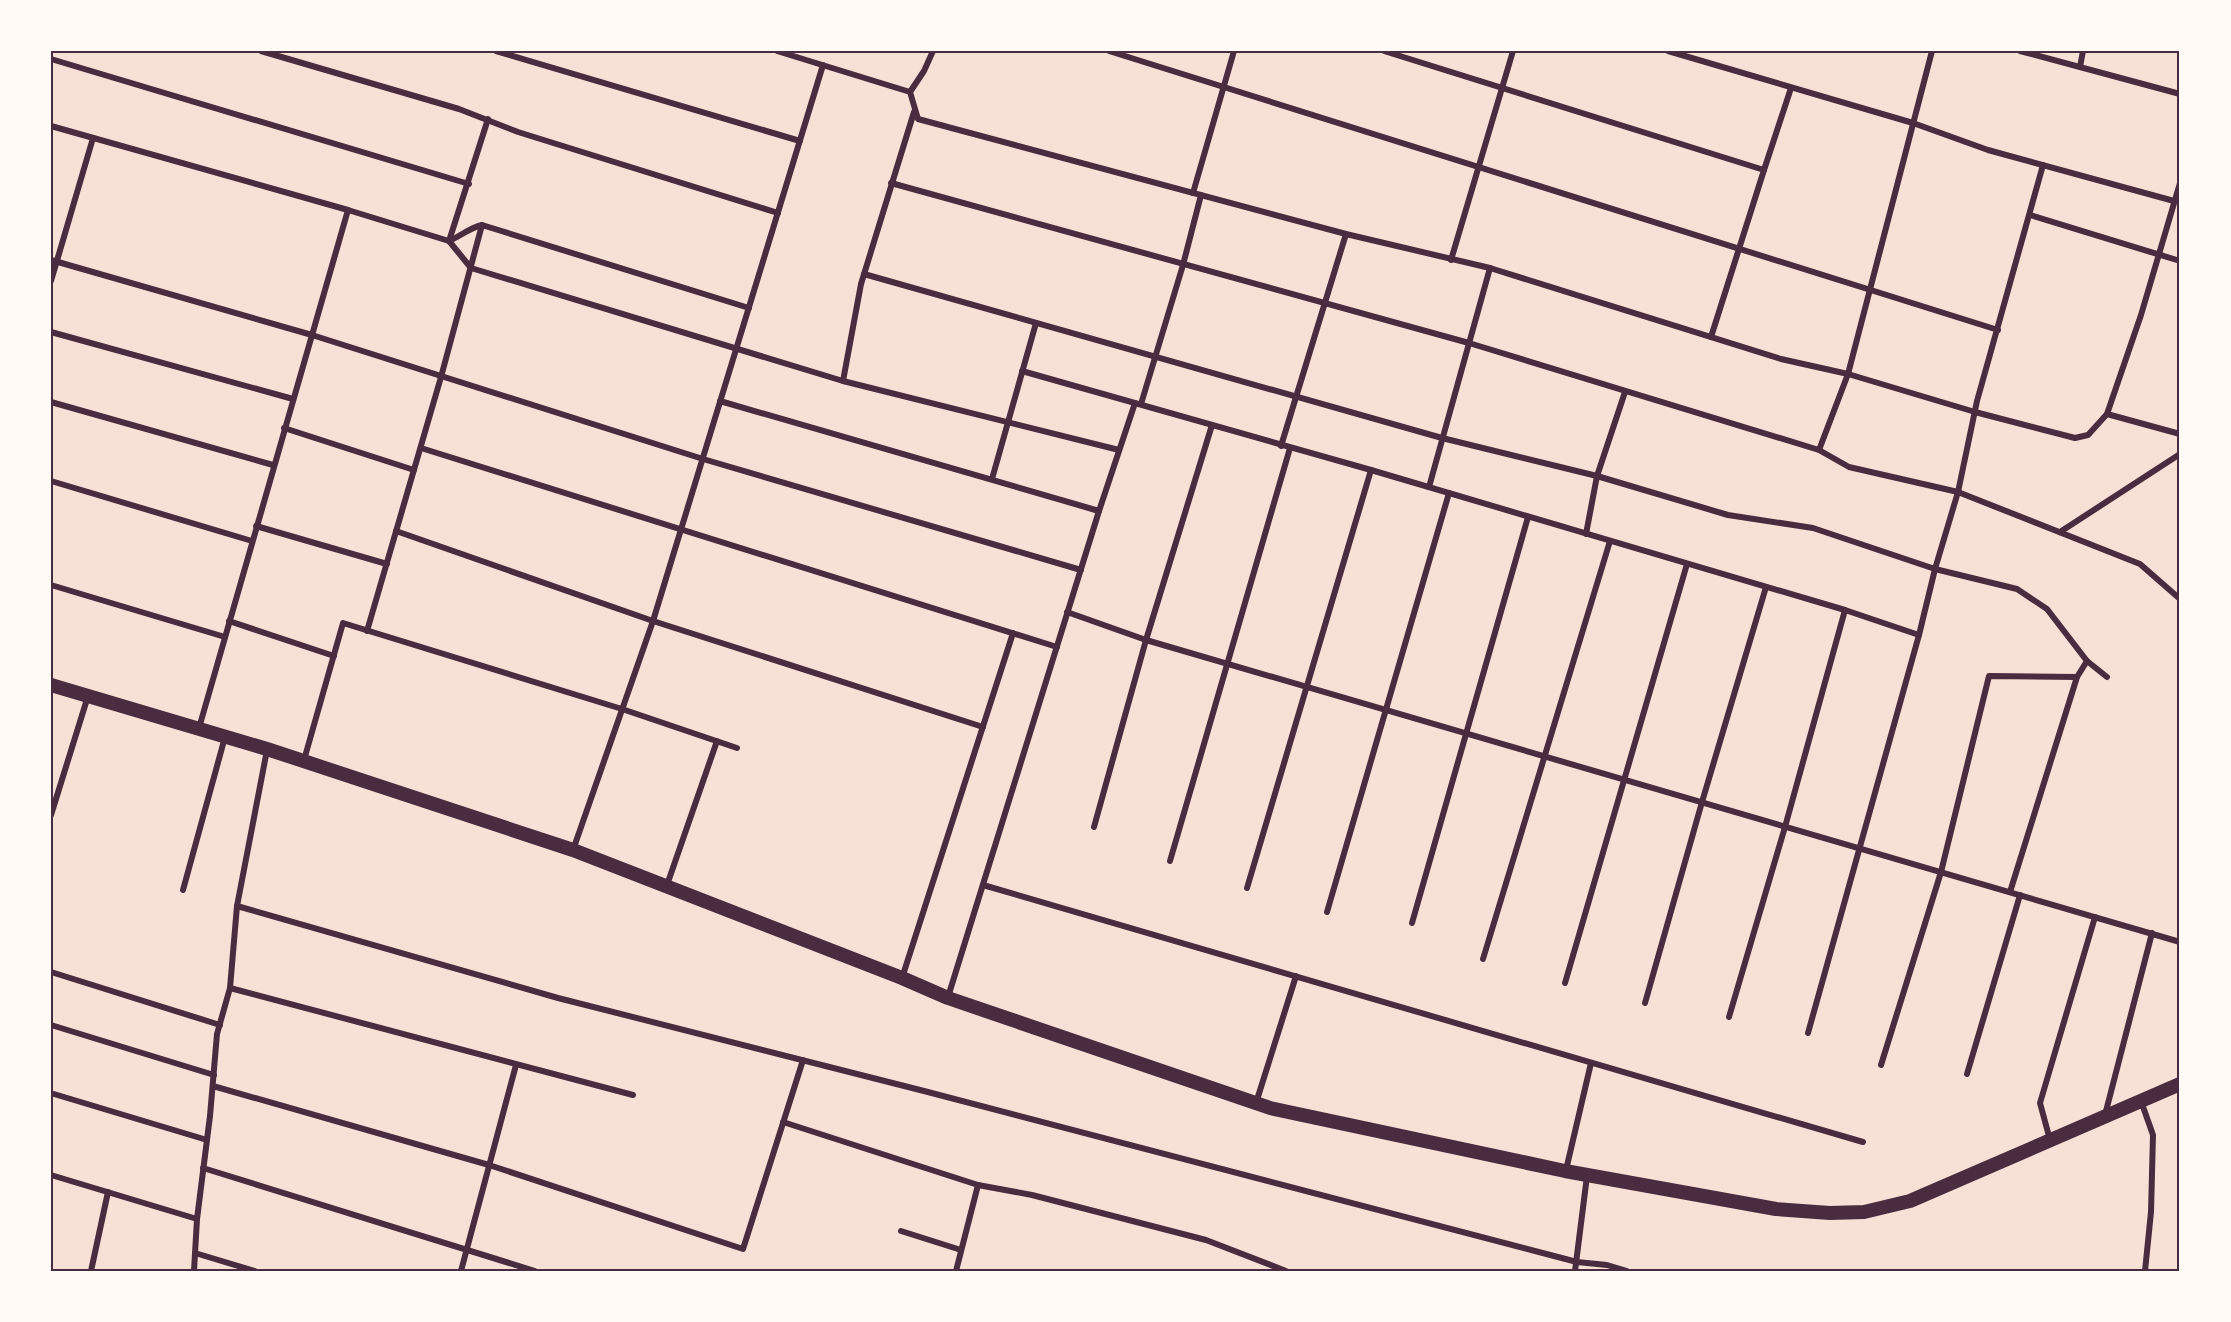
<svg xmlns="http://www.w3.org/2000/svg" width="2231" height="1322" viewBox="0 0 2231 1322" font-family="Roboto,sans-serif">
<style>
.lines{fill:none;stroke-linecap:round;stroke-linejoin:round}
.minor{stroke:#4a2c40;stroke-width:6}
.primary{stroke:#4a2c40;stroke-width:14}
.neatline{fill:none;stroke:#4a2c40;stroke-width:2}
</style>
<rect width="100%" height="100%" fill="#f7e1d7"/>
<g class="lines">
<!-- minor -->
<g class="minor">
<path d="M261,51l198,58 59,23 260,81"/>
<path d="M496,51l304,90"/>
<path d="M777,51l133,41 8,27 428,115 144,34 291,91 67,15 127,38 100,26 13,-3 19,-21 34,-99 39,-132"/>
<path d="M1109,51l889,279"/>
<path d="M1384,51l380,119 -53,167"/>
<path d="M1668,51l245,72 75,27 186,51"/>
<path d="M2020,51l160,43"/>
<path d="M51,59l418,125"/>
<path d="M2080,67l3,-16"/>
<path d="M910,92l14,-21 9,-20"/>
<path d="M488,119l-39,122 22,27 372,113 276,69"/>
<path d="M51,126l297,84 101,31c12,-5 20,-13 33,-16l267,83"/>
<path d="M1764,170l27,-82"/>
<path d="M891,183l578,160 350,107 30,17 109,25 182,72 40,35"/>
<path d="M1193,193l41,-142"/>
<path d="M2030,215l150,46"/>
<path d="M51,260l261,75 391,124 378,111"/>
<path d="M1451,260l62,-209"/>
<path d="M864,274l578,164 155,38 131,39 85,13 122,41 82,20 30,20 40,52"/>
<path d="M51,281l42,-143"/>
<path d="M51,332l242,67"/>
<path d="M1022,371l349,99 474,140 74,25"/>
<path d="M843,381l18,-97 53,-172"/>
<path d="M720,401l379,110"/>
<path d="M51,402l222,63"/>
<path d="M1141,404l42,-139 18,-70"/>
<path d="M2107,414l73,20"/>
<path d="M284,428l130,42"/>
<path d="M1281,446l65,-212"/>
<path d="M421,448l636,199"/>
<path d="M1819,450l29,-76 84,-323"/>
<path d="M992,479l44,-156"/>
<path d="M51,481l201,60"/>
<path d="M1429,487l61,-219"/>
<path d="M256,526l131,38"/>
<path d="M396,531l257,90 330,106"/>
<path d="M2060,532l120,-78"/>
<path d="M1586,534l11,-58 28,-84"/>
<path d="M51,585l174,52"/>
<path d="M1067,612l79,28 1034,302"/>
<path d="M229,621l105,35"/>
<path d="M367,631l74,-254 41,-152"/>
<path d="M199,728l149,-518"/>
<path d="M304,760l39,-137 279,86 115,39"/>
<path d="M51,815l37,-119"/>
<path d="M1094,827l52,-187 66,-215"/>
<path d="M573,850l80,-229 170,-556"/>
<path d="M1170,861l120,-413"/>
<path d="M667,885l50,-144"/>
<path d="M983,885l880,257"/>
<path d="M1247,888l124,-418"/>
<path d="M183,890l42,-153"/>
<path d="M2010,892l67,-215"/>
<path d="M237,906l321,92 366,93 653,171 30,3 20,6"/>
<path d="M1327,912l122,-419"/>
<path d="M1412,923l116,-406"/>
<path d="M1483,959l127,-418"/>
<path d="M51,972l169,53"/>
<path d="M902,978l111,-345"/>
<path d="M1565,983l122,-419"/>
<path d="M230,988l403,107"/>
<path d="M948,997l151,-486 36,-108"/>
<path d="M1645,1003l57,-201 64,-215"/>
<path d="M1729,1017l56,-190 60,-217"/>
<path d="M51,1025l163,50"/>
<path d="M1808,1033l111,-398 16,-66 23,-77 19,-91 66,-236"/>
<path d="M1881,1065l60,-193 48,-196 88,1 10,-16 20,16"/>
<path d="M1967,1074l53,-179"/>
<path d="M213,1086l276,79 254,84 60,-189"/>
<path d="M54,1094l153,46"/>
<path d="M2141,1101l12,34 -2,77 -6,59"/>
<path d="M1256,1103l40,-127"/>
<path d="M2105,1115l47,-182"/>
<path d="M783,1122l195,63 54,10 174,45 80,31"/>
<path d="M2050,1140l-10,-37 55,-186"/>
<path d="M203,1168l332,103"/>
<path d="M1566,1170l25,-107"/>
<path d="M51,1175l146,44"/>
<path d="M901,1231l60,19"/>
<path d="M195,1253l60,18"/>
<path d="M91,1271l17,-79"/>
<path d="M194,1271l3,-52 13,-103 7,-82 13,-46 7,-82 30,-156"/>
<path d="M461,1271l55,-206"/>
<path d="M956,1271l22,-86"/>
<path d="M1575,1271l12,-95"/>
</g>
<!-- primary -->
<path class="primary" d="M51,685l216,64 306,101 329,128 46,20 322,110 295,63 211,38 54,4 34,-1 46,-11 270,-117"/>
</g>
<!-- border -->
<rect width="2231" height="1322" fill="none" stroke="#fffaf5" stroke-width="105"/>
<rect x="52" y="52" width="2126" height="1218" class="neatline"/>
</svg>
